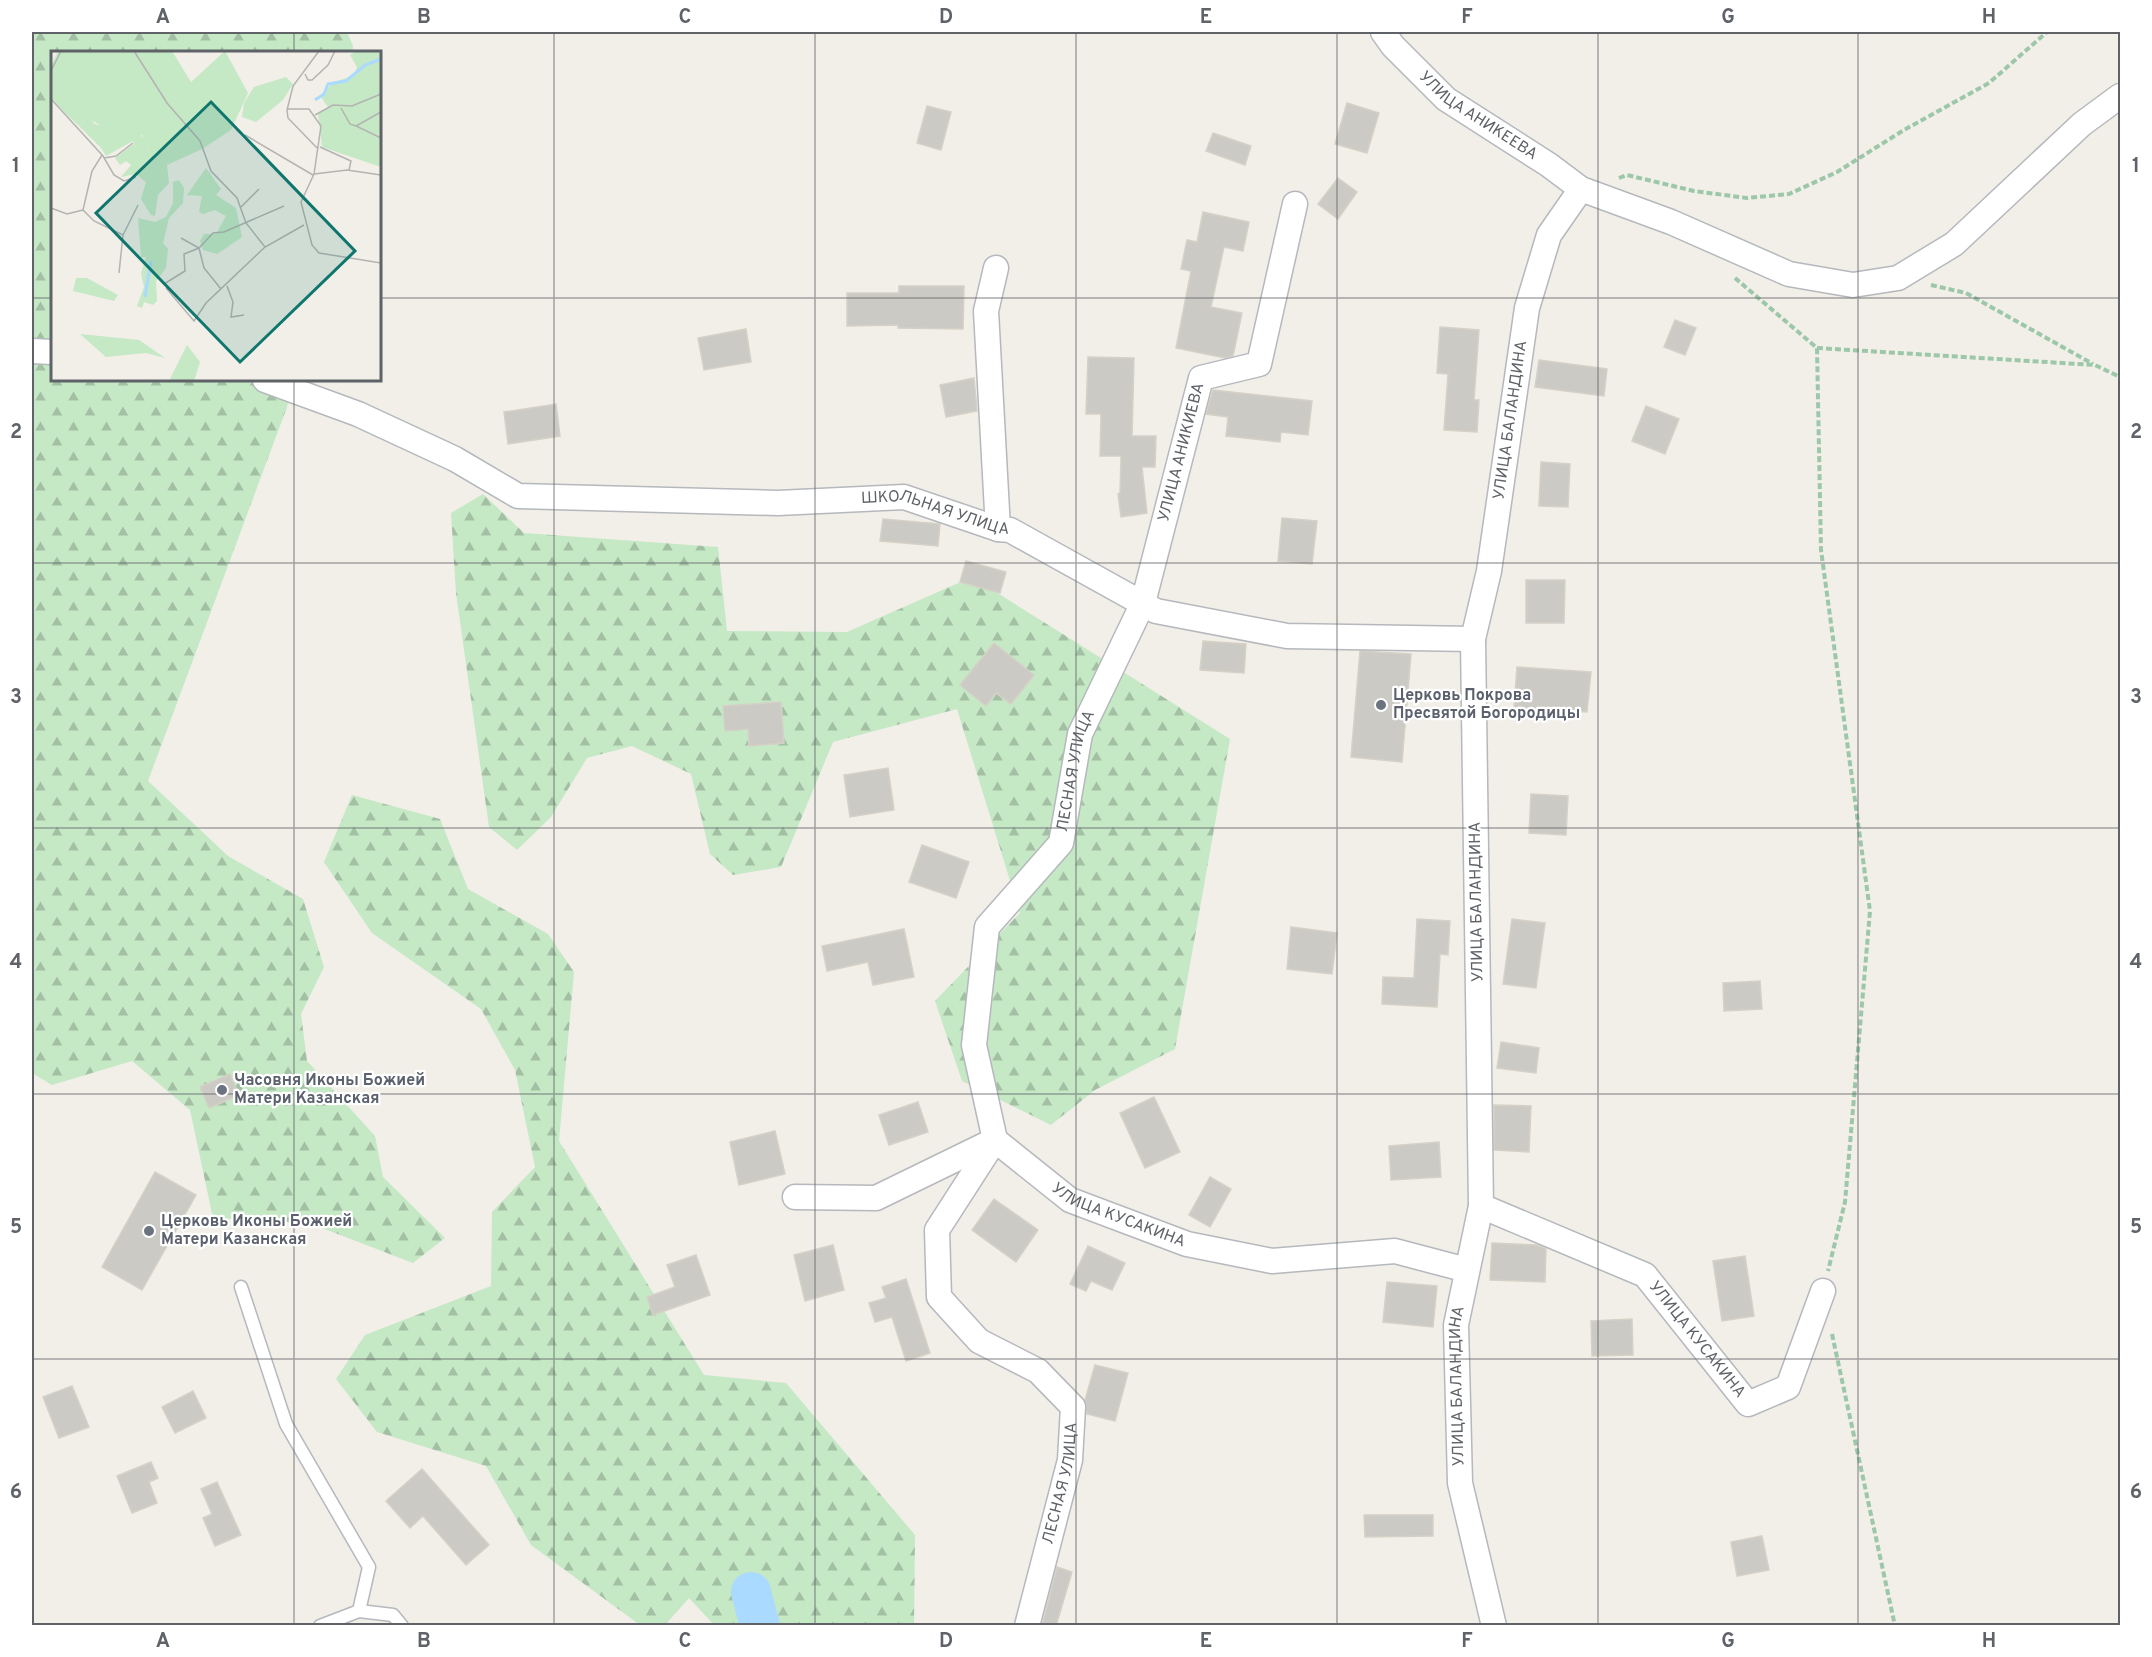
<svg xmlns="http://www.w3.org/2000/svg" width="2152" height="1657" viewBox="0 0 2152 1657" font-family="Overpass,sans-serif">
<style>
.forest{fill:url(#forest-firs)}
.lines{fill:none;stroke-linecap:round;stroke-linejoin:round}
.river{stroke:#aadaff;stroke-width:40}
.building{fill:#cccac5;stroke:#d6d1c6;stroke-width:1.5}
.service-casing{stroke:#b5b8bc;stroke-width:15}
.minor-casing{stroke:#b5b8bc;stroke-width:27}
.path{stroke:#9cc7a9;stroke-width:4;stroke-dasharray:6 3;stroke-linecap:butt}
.service{stroke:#fff;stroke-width:12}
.minor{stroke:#fff;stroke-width:24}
.grid{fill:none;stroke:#5f6368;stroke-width:1.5;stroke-opacity:0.55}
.worship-dot{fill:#6b7280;stroke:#fff;stroke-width:2}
.labels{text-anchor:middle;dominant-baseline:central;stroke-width:4.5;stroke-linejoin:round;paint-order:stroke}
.street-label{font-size:16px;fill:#5f6368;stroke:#fff}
.worship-label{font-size:16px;font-weight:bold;fill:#5b616d;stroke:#fff;text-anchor:start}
.inset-river{fill:none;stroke:#aadaff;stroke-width:3}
.inset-road{fill:none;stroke:#b3b3b1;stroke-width:1.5}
.view{fill:#0f766e;fill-opacity:0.15;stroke:#0f766e;stroke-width:3}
.inset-edge{fill:none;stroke:#5f6368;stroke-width:3}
.neatline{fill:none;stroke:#5f6368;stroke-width:2}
.grid-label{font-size:20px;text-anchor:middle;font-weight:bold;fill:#5f6368}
</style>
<defs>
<pattern id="forest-firs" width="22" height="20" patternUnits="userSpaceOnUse" patternTransform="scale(1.5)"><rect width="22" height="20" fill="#c5e8c5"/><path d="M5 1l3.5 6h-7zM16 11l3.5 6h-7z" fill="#a3c0a4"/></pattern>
</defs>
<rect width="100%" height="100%" fill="#f1efe8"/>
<!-- forest -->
<g class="forest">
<path d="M32,32h315l6,14 -1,6h-300v328h240l-5,27 -139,374 80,75 75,43 21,68 -23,47 6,47 68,75 8,41 62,61 -32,25 -104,-40 -96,-5 -23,-108 -58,-49 -80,24 -20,-12z"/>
<path d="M483,494l41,39 194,14 9,84 120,1 125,-55 258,162 -55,310 -80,41 -44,35 -89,-44 -27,-80 85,-88 -63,-204 -124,33 -52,125 -48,8 -23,-21 -19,-80 -59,-28 -45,12 -36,59 -34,33 -28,-23 -33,-234 -5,-80z"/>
<path d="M352,795l88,24 28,70 80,45 26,38 -15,169 145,234 82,8 129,152 -1,90h-200l-25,-27 -24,27h-25l-109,-80 -45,-79 -109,-34 -41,-53 29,-44 126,-49 1,-74 43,-45 -20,-97 -34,-61 -109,-76 -48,-71z"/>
</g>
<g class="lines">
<!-- river -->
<path class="river" d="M751,1592l9,34"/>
</g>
<!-- building -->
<g class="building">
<path d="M1347,103l32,10 -12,40 -32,-9z"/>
<path d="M927,106l24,6 -10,38 -24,-7z"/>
<path d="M1213,133l38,13 -6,19 -39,-14z"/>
<path d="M1338,178l19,14 -19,27 -20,-15z"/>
<path d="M1203,212l46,10 -6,29 -19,-4 -13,60 31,6 -9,43 -8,2 -49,-10 15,-77 -10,-2 6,-29 10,2z"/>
<path d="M899,286h65l-1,43 -65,-1v-3l-51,1v-33h52z"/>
<path d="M1675,320l21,8 -11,27 -21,-8z"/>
<path d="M1440,327l39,3 -5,70h5l-2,32 -33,-2 4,-56 -11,-1z"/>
<path d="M746,329l5,33 -47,8 -6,-32z"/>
<path d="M1088,357l46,1 -2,78h24l-1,31h-13l5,46 -26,4 -3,-23 2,-1 1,-37h-21l1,-42h-15z"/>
<path d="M1539,360l68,9 -3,27 -69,-9z"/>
<path d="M974,378l3,33 -31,6 -6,-32z"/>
<path d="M1213,390l99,11 -4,34 -27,-3 -1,10 -54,-6 2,-19 -22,-3z"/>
<path d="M556,404l4,32 -52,8 -4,-32z"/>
<path d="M1646,406l33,13 -14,35 -33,-13z"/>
<path d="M1541,462l29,2 -2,43 -29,-1z"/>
<path d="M1282,518l35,3 -5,43 -34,-3z"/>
<path d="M883,519l57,5 -2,22 -58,-5z"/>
<path d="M966,561l40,11 -6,21 -40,-11z"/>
<path d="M1526,580h39l-1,43h-38z"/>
<path d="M1203,641l43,3 -2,29 -44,-3z"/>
<path d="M994,643l40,32 -23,29 -15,-11 -10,13 -26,-21z"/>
<path d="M1360,651l51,3 -9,108 -51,-5z"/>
<path d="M1517,667l74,5 -4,40 -73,-5z"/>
<path d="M781,702l3,41 -35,3 -1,-17 -23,2 -2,-25z"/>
<path d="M888,768l6,42 -44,7 -6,-42z"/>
<path d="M1531,794l37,2 -2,39 -37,-2z"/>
<path d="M922,845l47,17 -13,36 -47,-16z"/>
<path d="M1417,919l33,2 -2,34 -8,-1 -3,53 -55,-3 1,-27 31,1z"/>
<path d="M1512,919l33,4 -9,65 -33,-4z"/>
<path d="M1291,927l46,6 -5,41 -45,-5z"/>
<path d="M904,929l10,48 -41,8 -5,-23 -41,9 -5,-25z"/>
<path d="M1760,981l2,28 -38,2 -1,-28z"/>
<path d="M1501,1042l38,6 -3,25 -39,-5z"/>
<path d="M230,1074l9,21 -30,13 -9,-21z"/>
<path d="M1154,1097l26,55 -35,16 -25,-55z"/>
<path d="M918,1102l10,30 -39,13 -10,-30z"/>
<path d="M1494,1105l37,1 -2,46 -35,-2z"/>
<path d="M775,1131l10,43 -46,11 -9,-43z"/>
<path d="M1439,1142l2,35 -50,3 -2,-34z"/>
<path d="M155,1172l41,23 -54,95 -40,-23z"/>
<path d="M1210,1177l21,12 -21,38 -21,-12z"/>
<path d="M994,1199l44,31 -22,32 -44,-32z"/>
<path d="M1492,1243l45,2 9,4 -1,33 -55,-2z"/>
<path d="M833,1245l11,45 -39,11 -11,-46z"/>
<path d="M1088,1246l37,17 -13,27 -21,-9 -5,10 -16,-7z"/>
<path d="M696,1255l14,40 -57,20 -6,-18 28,-10 -8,-22z"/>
<path d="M1745,1256l9,60 -32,5 -9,-60z"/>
<path d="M906,1279l24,74 -24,8 -14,-44 -17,5 -6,-19 17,-5 -4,-11z"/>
<path d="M1387,1282l50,4 -4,41 -50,-5z"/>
<path d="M1632,1319l1,36 -41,1 -1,-35z"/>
<path d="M1095,1365l33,8 -13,48 -28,-7 -2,-14z"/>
<path d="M72,1386l17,41 -30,11 -16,-41z"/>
<path d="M193,1391l13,27 -31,15 -13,-26z"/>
<path d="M151,1462l7,16 -9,4 8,21 -25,10 -15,-37z"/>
<path d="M422,1469l67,76 -23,20 -43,-49 -13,12 -24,-27z"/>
<path d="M217,1482l24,53 -26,11 -12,-28 9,-4 -11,-25z"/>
<path d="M1364,1515h69v21l-68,1z"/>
<path d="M1762,1536l7,34 -32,6 -6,-34z"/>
<path d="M1057,1567l15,5 -16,54h-14z"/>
</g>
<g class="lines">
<defs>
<g id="service">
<path d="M241,1287l45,137 83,143 -10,44 -39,15"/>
<path d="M359,1611l34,4 9,11"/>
</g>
<g id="minor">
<path id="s1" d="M1383,32l10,14 53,53 103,66 32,24 90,33 118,52 64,11 45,-7 56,-34 128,-120 38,-28"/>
<path d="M996,268l-10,43 12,218"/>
<path d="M32,351l20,1"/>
<path id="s2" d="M265,380l93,34 97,45 63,37 260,7 126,-6 94,32 12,1 146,81 131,25 186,3"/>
<path id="s3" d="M795,1197l81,1 119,-58 75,60 117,44 85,17 123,-10 72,19"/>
<path id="s4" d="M1481,1206l164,69 103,129 40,-17 35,-96"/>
<path id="s5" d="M1027,1626l43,-166 3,-53 -35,-36 -59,-30 -40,-44 -2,-67 58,-90 -21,-95 13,-118 74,-84 19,-109 63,-131 58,-225 58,-14 36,-160"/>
<path id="s6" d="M1494,1626l-34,-143 -4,-158 25,-119 -8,-567 16,-68 38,-263 22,-73 32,-46"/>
</g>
</defs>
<!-- service casing -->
<use href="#service" class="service-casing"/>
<!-- minor casing -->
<use href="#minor" class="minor-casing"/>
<!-- path -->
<g class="path">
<path d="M1619,178l8,-3 67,16 53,7 42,-4 48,-22 67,-42 85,-47 58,-51"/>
<path d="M1735,278l82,70 4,202 49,361 -25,291 -17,69"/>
<path d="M1931,285l35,8 127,71"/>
<path d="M1817,348l278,17 25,12"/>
<path d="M1832,1334l63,292"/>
</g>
<!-- service -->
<use href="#service" class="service"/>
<!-- minor -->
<use href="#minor" class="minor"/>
</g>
<!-- grid -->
<path class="grid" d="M294,32v20M554,32v1594M815,32v1594M1076,32v1594M1337,32v1594M1598,32v1594M1858,32v1594M32,298h20M380,298h1740M294,380v1246M32,563h2088M32,828h2088M32,1094h2088M32,1359h2088"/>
<!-- markers -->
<g class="worship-dot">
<circle cx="1381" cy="705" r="6"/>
<circle cx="222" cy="1090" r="6"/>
<circle cx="149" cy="1231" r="6"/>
</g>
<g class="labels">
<!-- street labels -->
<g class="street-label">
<text stroke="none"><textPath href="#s1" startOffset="128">УЛИЦА АНИКЕЕВА</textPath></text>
<text stroke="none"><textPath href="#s6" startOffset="1216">УЛИЦА БАЛАНДИНА</textPath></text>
<text stroke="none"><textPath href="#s5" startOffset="1314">УЛИЦА АНИКИЕВА</textPath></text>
<text stroke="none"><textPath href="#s2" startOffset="699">ШКОЛЬНАЯ УЛИЦА</textPath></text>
<text stroke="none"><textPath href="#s5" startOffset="976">ЛЕСНАЯ УЛИЦА</textPath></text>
<text transform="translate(1477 902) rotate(-91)">УЛИЦА БАЛАНДИНА</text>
<text stroke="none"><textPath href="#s3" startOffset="360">УЛИЦА КУСАКИНА</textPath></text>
<text stroke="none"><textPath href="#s4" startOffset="261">УЛИЦА КУСАКИНА</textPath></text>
<text stroke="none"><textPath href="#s6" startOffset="244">УЛИЦА БАЛАНДИНА</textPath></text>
<text stroke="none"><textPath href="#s5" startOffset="147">ЛЕСНАЯ УЛИЦА</textPath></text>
</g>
<!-- worship labels -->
<g class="worship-label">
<text x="1393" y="696">Церковь Покрова<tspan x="1393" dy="18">Пресвятой Богородицы</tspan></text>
<text x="234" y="1081">Часовня Иконы Божией<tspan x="234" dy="18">Матери Казанская</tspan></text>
<text x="161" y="1222">Церковь Иконы Божией<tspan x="161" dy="18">Матери Казанская</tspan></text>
</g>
</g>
<!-- overview -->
<g transform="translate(51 51)">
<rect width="330" height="330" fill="#f1efe8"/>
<path d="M7,0h114l19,31 34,-31 23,42 -17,37 -29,19 -35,16 2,18 -11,12 -3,21 -4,-1 -10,-16 5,-17 -10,-8 -15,3 10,-12 -5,-4 -6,4 -5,-7 19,-14 10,21 7,-5 -5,-21 -23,-21 -58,-5 -14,-15v-32zM33,69l17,6 5,27 -27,-27zM155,117l15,21 -5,6 20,13 6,29 -25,17 -14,-4 -3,-9 4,-7h12l10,-18 -11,-6 -12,4 -4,-2 3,-16 -15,-1zM128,129l5,8 -1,15 -14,15 -6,25 5,6 -2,19 -10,13 1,20 -4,4 -9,-3 -2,6 -5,-2 7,-19 -3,-13 5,-17h-5l-3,-39 17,4 11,-5 7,-14v-21zM25,227h11l31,17 -4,6 -41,-10zM29,283l59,6 26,18 -19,-5 -40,4zM136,294l13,17 -6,19h-25z" fill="#c5e8c5"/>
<path d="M306,0h24v116l-59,-20 -4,-34 10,-6 -7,-10 12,-15 21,-6 3,-9 -7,-12zM235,26l7,7 -10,16 -27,22 -14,-5 2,-14 10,-16zM21,50l20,12 6,-4 43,15v12l5,2 5,22 -8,5 -10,-24 -27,15 -10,-17 5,-13 -8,-5 1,7h-3l-7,-8 -5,6 -14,-13z" fill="#c5e8c5"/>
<path class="inset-river" d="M264,49l9,-6 4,-10 18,-3 19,-16 16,-6M94,246l6,-36"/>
<path class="inset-road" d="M83,0l33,52 33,38 11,30 26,27 9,25 19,24M0,20l10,-20M254,23l3,6h4l16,-15 7,-14M0,48l52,57 11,19 10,6 12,-4M290,57l9,16 6,2M236,58h22l12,17 -7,48 -13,28 11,43 7,8 62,10M330,61l-25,14 25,12M264,64l18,-10 19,1 29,-12M194,84l68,40M269,96l31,14 -2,9M266,97l-29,-30 -1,-8 6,-24 26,-35M51,104l-10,16 -9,39 11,11 29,14 15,-30M53,107l12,-2 17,-13M263,123l33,-4 34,5M190,156l18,-18M0,157l16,6 16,-4M130,187l18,10 5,20 17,21M68,222l4,-38M113,233l21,-13 -1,-17 15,-6 14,-15 11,-1 60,-26M176,235l6,16 -2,15 13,-2M115,237l28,33 12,-18 59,-56 39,-22"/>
<path class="view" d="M160,51l144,149 -115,111 -144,-149z"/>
<rect width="330" height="330" class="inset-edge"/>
</g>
<!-- border -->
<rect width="2152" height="1657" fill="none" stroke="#ffffff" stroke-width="66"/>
<rect x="33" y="33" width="2086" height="1591" class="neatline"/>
<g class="grid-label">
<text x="163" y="23">A</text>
<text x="424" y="23">B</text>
<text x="685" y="23">C</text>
<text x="946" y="23">D</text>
<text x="1206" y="23">E</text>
<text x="1467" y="23">F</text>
<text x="1728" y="23">G</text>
<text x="1989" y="23">H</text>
<text x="16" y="172">1</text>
<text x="2136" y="172">1</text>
<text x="16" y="438">2</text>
<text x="2136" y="438">2</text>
<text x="16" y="703">3</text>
<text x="2136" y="703">3</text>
<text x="16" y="968">4</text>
<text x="2136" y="968">4</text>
<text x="16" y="1233">5</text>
<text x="2136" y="1233">5</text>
<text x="16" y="1498">6</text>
<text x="2136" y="1498">6</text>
<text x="163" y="1647">A</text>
<text x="424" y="1647">B</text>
<text x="685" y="1647">C</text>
<text x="946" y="1647">D</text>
<text x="1206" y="1647">E</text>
<text x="1467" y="1647">F</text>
<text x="1728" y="1647">G</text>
<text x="1989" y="1647">H</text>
</g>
</svg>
